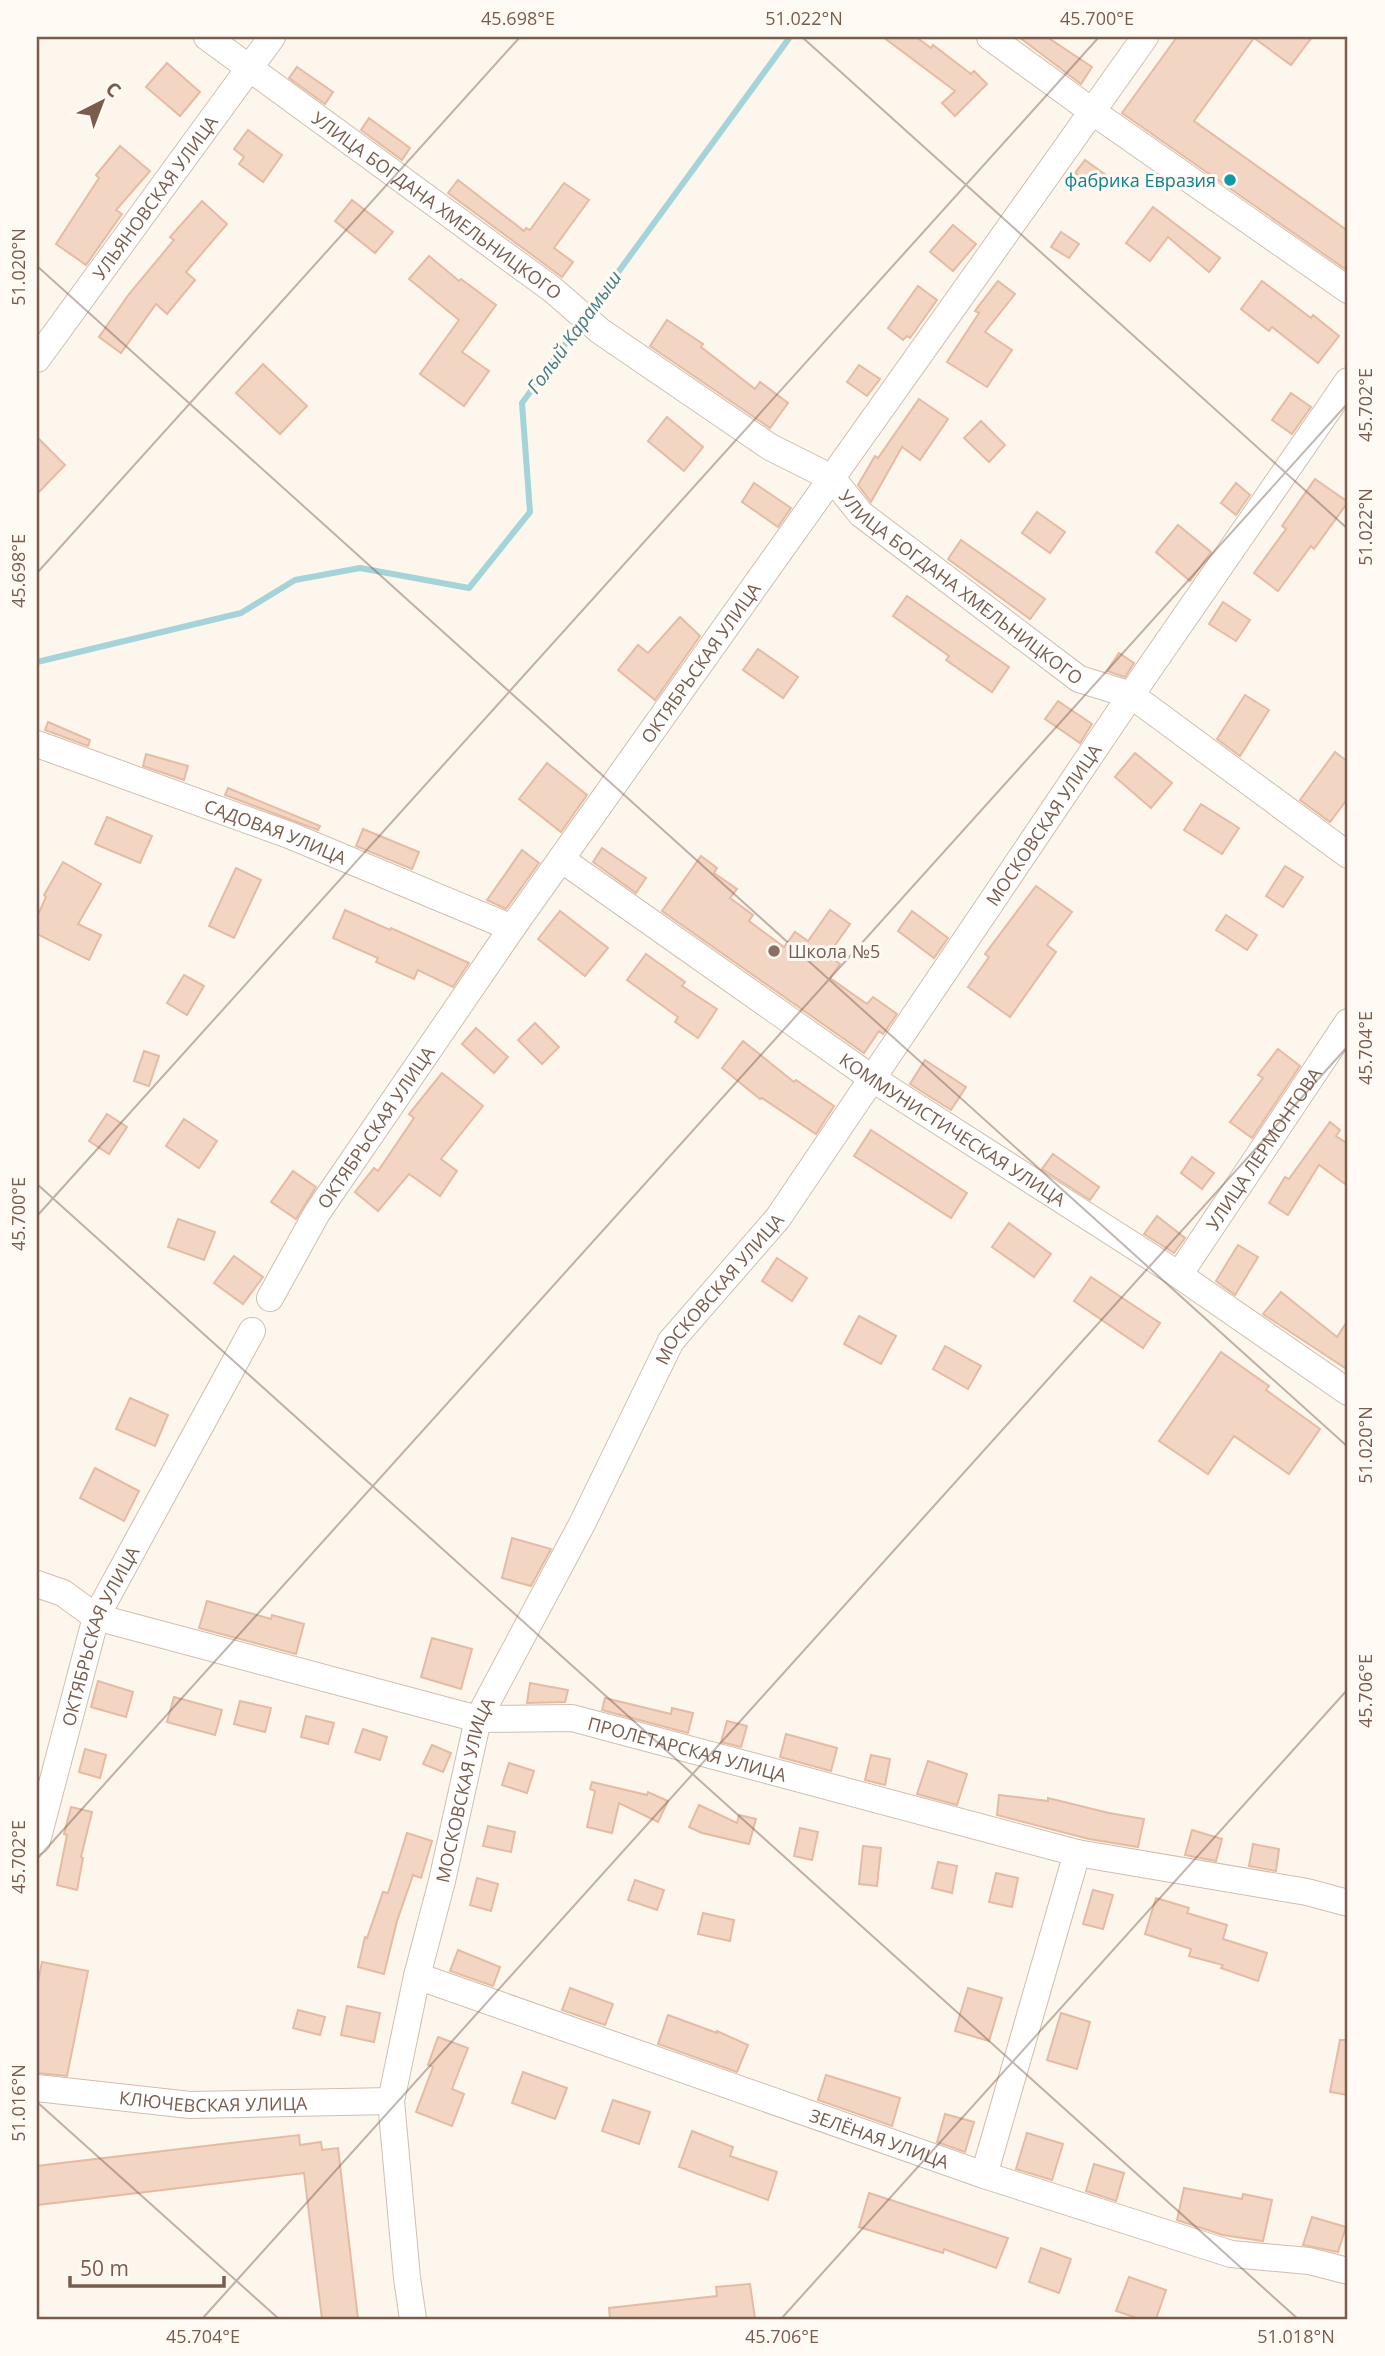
<svg xmlns="http://www.w3.org/2000/svg" width="1385" height="2356" viewBox="0 0 1385 2356" font-family="'Open Sans',sans-serif">
<style>
.lines{fill:none;stroke-linecap:round;stroke-linejoin:round}
.stream{stroke:#a5d3da;stroke-width:6}
.building{fill:#f3d5c3;stroke:#e6bba3;stroke-width:2}
.minor-casing{stroke:#d1beb0;stroke-width:28}
.minor{stroke:#fff;stroke-width:26}
.ticks{fill:none;stroke:#7a5c4d;stroke-width:2;stroke-opacity:0.45}
.culture-dot{fill:#0f9aa8;stroke:#fffaf3;stroke-width:2.5}
.education-dot{fill:#8d6e63;stroke:#fffaf3;stroke-width:2.5}
.labels{text-anchor:middle;dominant-baseline:central;stroke-width:6;stroke-linejoin:round;paint-order:stroke}
.culture-label{font-size:18px;fill:#0d838f;stroke:#fffaf3;text-anchor:end}
.street-label{font-size:18px;fill:#7a5c4d;stroke:#fffaf3}
.education-label{font-size:18px;fill:#785e54;stroke:#fffaf3;text-anchor:start}
.water-label{font-size:19px;font-style:italic;fill:#437c86;stroke:#fffaf3}
.neatline{fill:none;stroke:#7a5c4d;stroke-width:2.5}
.ticks-label{font-size:18px;text-anchor:middle;fill:#7a5c4d}
</style>
<rect width="100%" height="100%" fill="#fdf6ec"/>
<g class="lines">
<!-- stream -->
<g class="stream">
<path d="M589,312l201,-275"/>
<path d="M37,662l204,-49 54,-33 65,-12 109,20 61,-76 -8,-109 58,-79"/>
</g>
</g>
<!-- building -->
<g class="building">
<path d="M883,37h33l15,11 2,-3 38,29 3,-3 13,13 -32,32 -13,-13 13,-12z"/>
<path d="M1019,37h28l45,30 -11,17z"/>
<path d="M1177,37h135l-21,28 -37,-27 -60,83 154,110v40l-226,-158z"/>
<path d="M167,63l33,29 -20,24 -34,-29z"/>
<path d="M297,67l36,25 -8,12 -36,-26z"/>
<path d="M369,118l41,30 -8,12 -41,-30z"/>
<path d="M248,130l34,25 -19,27 -24,-18 5,-7 -10,-8z"/>
<path d="M120,146l30,25 -34,39 6,4 -36,51 -30,-21 43,-66 -3,-3z"/>
<path d="M1085,160l25,18 -9,13 -26,-18z"/>
<path d="M458,180l66,51 2,-3 4,2 34,-47 25,17 -35,48 19,14 -11,15 -114,-84z"/>
<path d="M352,200l41,32 -18,21 -40,-32z"/>
<path d="M202,201l25,23 -41,48 9,8 -28,34 -11,-10 -35,49 -22,-16 30,-43 45,-54 -4,-3z"/>
<path d="M1153,207l67,51 -11,14 -41,-35 -18,24 -24,-18z"/>
<path d="M953,225l23,19 -23,27 -23,-19z"/>
<path d="M1061,232l18,12 -10,14 -18,-11z"/>
<path d="M429,256l30,25 2,-2 35,26 -34,47 27,19 -25,35 -44,-32 39,-54 -50,-41z"/>
<path d="M998,281l17,13 -30,38 27,18 -25,37 -40,-25 32,-49 -4,-2z"/>
<path d="M1262,281l49,37 2,-3 26,21 -21,27 -46,-36 -3,4 -28,-22z"/>
<path d="M918,286l19,14 -27,38 -3,-2 -4,4 -15,-12z"/>
<path d="M667,320l36,24 -2,3 54,42 5,-7 28,21 -18,25 -120,-82z"/>
<path d="M263,364l44,42 -27,28 -44,-41z"/>
<path d="M859,365l21,14 -13,17 -20,-14z"/>
<path d="M1291,393l20,14 -19,27 -20,-14z"/>
<path d="M919,399l29,20 -28,41 -18,-13 -31,55 -13,-17 17,-29 3,2z"/>
<path d="M667,417l36,30 -19,24 -36,-30z"/>
<path d="M981,421l24,24 -16,17 -25,-24z"/>
<path d="M37,437l28,28 -28,29z"/>
<path d="M1315,479l33,23 -34,47 -3,-3 -33,45 -24,-18 32,-44 -4,-3z"/>
<path d="M754,483l37,25 -13,19 -36,-25z"/>
<path d="M1236,483l14,12 -14,20 -15,-12z"/>
<path d="M1037,512l28,20 -15,21 -28,-20z"/>
<path d="M1178,525l33,27 -21,29 -34,-29z"/>
<path d="M961,540l84,59 -15,20 -82,-60z"/>
<path d="M907,596l102,71 -17,25 -46,-32 3,-4 -56,-40z"/>
<path d="M1223,602l27,18 -14,21 -27,-17z"/>
<path d="M680,617l20,19 -45,64 -37,-30 20,-25 10,8z"/>
<path d="M758,649l40,28 -15,21 -40,-28z"/>
<path d="M1119,653l15,10 -9,14 -18,-6z"/>
<path d="M1245,695l24,15 -29,46 -23,-17z"/>
<path d="M1058,701l34,23 -12,19 -35,-24z"/>
<path d="M48,722l42,18 -2,6 -43,-16z"/>
<path d="M1335,752l13,10v36l-18,24 -30,-22z"/>
<path d="M1135,753l37,30 -21,25 -36,-31z"/>
<path d="M146,754l42,12 -4,14 -41,-14z"/>
<path d="M547,763l40,32 -26,37 -42,-33z"/>
<path d="M228,788l92,38 -2,4 -93,-35z"/>
<path d="M1201,804l38,24 -17,26 -38,-24z"/>
<path d="M107,817l45,19 -12,27 -45,-19z"/>
<path d="M363,829l56,23 -7,17 -56,-23z"/>
<path d="M602,848l44,30 -10,15 -43,-31z"/>
<path d="M522,850l17,13 -33,46 -19,-9z"/>
<path d="M701,856l16,12 -3,5 23,16 -7,9 23,17 -4,6 35,26 11,-15 13,9 22,-31 20,14 -22,31 12,9 -10,14 37,26 6,-7 24,17 -14,20 -4,-3 -15,22 -202,-142z"/>
<path d="M63,862l38,22 -23,40 23,11 -12,25 -52,-26v-17l9,-20 -2,-2z"/>
<path d="M1285,866l18,11 -20,30 -17,-11z"/>
<path d="M236,868l25,12 -27,58 -25,-12z"/>
<path d="M1036,886l36,26 -25,33 9,7 -46,65 -42,-30 21,-30 -4,-3z"/>
<path d="M345,910l45,20 1,-2 78,35 -16,24 -35,-17 -4,9 -38,-17 2,-4 -45,-20z"/>
<path d="M560,911l48,37 -23,28 -47,-37z"/>
<path d="M912,911l36,27 -14,20 -36,-27z"/>
<path d="M1226,915l31,20 -10,15 -31,-20z"/>
<path d="M646,954l39,28 -3,4 35,23 -19,29 -23,-16 3,-5 -51,-37z"/>
<path d="M184,975l20,11 -17,29 -20,-12z"/>
<path d="M535,1023l24,24 -17,17 -24,-24z"/>
<path d="M476,1028l32,29 -14,16 -32,-29z"/>
<path d="M743,1041l51,41 2,-2 38,26 -18,28 -54,-36 -2,1 -38,-31z"/>
<path d="M1278,1049l22,17 -48,72 -22,-16 33,-44 -5,-3z"/>
<path d="M144,1051l15,5 -10,30 -15,-5z"/>
<path d="M925,1060l41,27 -15,23 -41,-26z"/>
<path d="M442,1073l41,33 -42,53 16,12 -17,25 -31,-22 -31,37 -23,-19 19,-24 4,3 36,-53 -5,-4z"/>
<path d="M107,1114l20,13 -18,27 -20,-13z"/>
<path d="M184,1119l33,22 -18,27 -33,-22z"/>
<path d="M1330,1122l10,8 -4,6 12,8v42l-29,-21 -31,50 -19,-12 16,-26 4,2z"/>
<path d="M871,1130l96,63 -16,25 -97,-62z"/>
<path d="M1053,1154l46,33 -9,13 -48,-31z"/>
<path d="M1192,1157l22,16 -12,16 -21,-16z"/>
<path d="M293,1171l23,16 -20,32 -25,-17z"/>
<path d="M1157,1216l28,22 -11,15 -30,-19z"/>
<path d="M178,1219l37,13 -11,28 -36,-13z"/>
<path d="M1009,1223l42,31 -17,23 -42,-30z"/>
<path d="M1238,1245l20,12 -23,38 -19,-14z"/>
<path d="M234,1256l29,21 -20,27 -29,-21z"/>
<path d="M777,1258l30,20 -15,23 -30,-20z"/>
<path d="M1091,1277l69,46 -17,25 -69,-47z"/>
<path d="M1281,1292l56,45 11,-17v50l-85,-56z"/>
<path d="M859,1316l37,20 -15,28 -37,-20z"/>
<path d="M945,1346l36,20 -13,23 -35,-20z"/>
<path d="M1221,1352l48,34 -3,4 54,39 -31,45 -55,-38 -26,38 -49,-33z"/>
<path d="M130,1398l38,17 -13,31 -39,-17z"/>
<path d="M95,1468l44,23 -15,30 -44,-23z"/>
<path d="M512,1538l39,11 -20,37 -29,-8z"/>
<path d="M207,1601l64,18 1,-4 32,9 -8,30 -97,-26z"/>
<path d="M432,1638l40,11 -11,40 -40,-12z"/>
<path d="M98,1681l35,11 -7,25 -35,-10z"/>
<path d="M530,1683l38,7 -3,12 -38,1z"/>
<path d="M174,1697l48,13 -7,25 -48,-13z"/>
<path d="M605,1698l66,16 1,-6 21,5 -5,20 -86,-23z"/>
<path d="M240,1701l31,7 -6,24 -31,-8z"/>
<path d="M306,1716l28,7 -6,21 -27,-7z"/>
<path d="M727,1721l20,5 -6,21 -20,-5z"/>
<path d="M363,1729l24,8 -7,23 -25,-8z"/>
<path d="M786,1734l51,14 -6,23 -51,-14z"/>
<path d="M432,1745l19,8 -8,19 -20,-8z"/>
<path d="M85,1749l21,6 -6,23 -21,-6z"/>
<path d="M871,1755l19,4 -5,26 -20,-5z"/>
<path d="M928,1761l39,13 -10,31 -40,-11z"/>
<path d="M509,1763l25,8 -7,22 -25,-8z"/>
<path d="M592,1782l55,13 1,-3 20,9 -10,21 -39,-19 -7,30 -25,-6 8,-36 -5,-2z"/>
<path d="M999,1795l49,6v-3l61,15 35,6 -6,28 -49,-8 -92,-24z"/>
<path d="M699,1805l38,18 2,-8 17,4 -7,25 -47,-11 -13,-6z"/>
<path d="M71,1807l21,5 -11,45 2,1 -6,32 -20,-5 10,-50 -3,-1z"/>
<path d="M488,1826l27,6 -4,20 -28,-6z"/>
<path d="M800,1828l18,4 -6,28 -18,-4z"/>
<path d="M1192,1830l30,9 -6,22 -31,-6z"/>
<path d="M407,1833l25,8 -11,37 -8,-3 -16,46 -13,53 -26,-7 7,-30 2,1 16,-46 5,1z"/>
<path d="M1253,1844l26,5 -3,22 -27,-5z"/>
<path d="M863,1846l18,2 -4,38 -18,-2z"/>
<path d="M938,1862l19,4 -5,27 -20,-5z"/>
<path d="M996,1873l22,5 -6,29 -23,-5z"/>
<path d="M477,1878l21,6 -7,27 -21,-6z"/>
<path d="M635,1880l29,10 -7,20 -29,-10z"/>
<path d="M1093,1890l20,5 -10,34 -20,-5z"/>
<path d="M1156,1898l33,10 -2,5 40,12 -4,14 44,14 -9,28 -37,-13 2,-3 -34,-9 2,-7 -46,-15z"/>
<path d="M703,1913l31,7 -4,21 -32,-7z"/>
<path d="M458,1950l42,17 -7,19 -43,-15z"/>
<path d="M42,1962l46,9 -21,105 -30,-3v-86z"/>
<path d="M570,1988l43,16 -8,21 -43,-15z"/>
<path d="M968,1988l34,10 -13,43 -34,-10z"/>
<path d="M347,2006l33,7 -6,29 -33,-7z"/>
<path d="M298,2010l27,7 -5,18 -27,-7z"/>
<path d="M1061,2013l29,9 -13,47 -30,-9z"/>
<path d="M668,2015l49,18v-2l31,14 -11,27 -79,-28z"/>
<path d="M438,2037l30,11 -16,41 12,5 -12,32 -36,-14 17,-45 -5,-2z"/>
<path d="M1340,2040h8v55l-18,-3z"/>
<path d="M523,2072l44,16 -12,31 -43,-16z"/>
<path d="M826,2075l74,23 -8,28 -74,-26z"/>
<path d="M613,2100l37,12 -11,32 -37,-13z"/>
<path d="M945,2114l29,8 -9,30 -28,-10z"/>
<path d="M692,2131l41,16 -3,9 47,16 -9,28 -89,-33z"/>
<path d="M1027,2133l36,11 -11,36 -36,-11z"/>
<path d="M299,2135l1,10 21,-3 1,8 16,-2 20,171h-36l-18,-146 -267,32v-39z"/>
<path d="M1094,2164l30,9 -8,28 -30,-10z"/>
<path d="M1184,2188l58,11 1,-5 29,6 -9,41 -40,-6 -46,-15z"/>
<path d="M869,2193l139,45 -12,30 -52,-19 -1,4 -84,-26z"/>
<path d="M1312,2217l34,10 -8,25 -35,-7z"/>
<path d="M1041,2248l30,11 -12,34 -30,-11z"/>
<path d="M1129,2277l37,13 -10,29h-16l-24,-8z"/>
<path d="M750,2284l5,35h-145l-1,-11 108,-12 -1,-9z"/>
</g>
<g class="lines">
<defs>
<g id="minor">
<path id="s1" d="M207,37l346,253 47,41 170,116 62,31 29,36 218,165 52,16 217,160"/>
<path d="M990,37l103,75 255,178"/>
<path id="s2" d="M37,359l235,-322"/>
<path id="s3" d="M37,744l252,91 223,93"/>
<path id="s4" d="M561,859l312,220 306,196 169,117"/>
<path id="s5" d="M1179,1275l169,-253"/>
<path id="s6" d="M270,1298l47,-85 195,-285 633,-891"/>
<path id="s7" d="M37,1584l26,9 33,24 382,102 94,-1 505,135 230,39 41,11"/>
<path id="s8" d="M37,1841l59,-224 156,-286"/>
<path id="s9" d="M417,1976l567,199 247,79 78,7 39,10"/>
<path id="s10" d="M37,2088l153,17 201,-4"/>
<path d="M984,2175l93,-322"/>
<path id="s11" d="M413,2319l-6,-41 -16,-177 26,-125 25,-95 36,-162 104,-195 89,-183 107,-123 353,-523 217,-314"/>
</g>
</defs>
<!-- minor casing -->
<use href="#minor" class="minor-casing"/>
<!-- minor -->
<use href="#minor" class="minor"/>
</g>
<!-- ticks -->
<path class="ticks" d="M802,37l546,492M37,266l1311,1181M37,573l483,-536M37,1184l1261,1135M37,1216l1062,-1179M37,1859l1311,-1456M37,2102l242,217M202,2319l1146,-1273M781,2319l567,-630"/>
<!-- markers -->
<circle class="culture-dot" cx="1230" cy="180" r="7"/>
<circle class="education-dot" cx="774" cy="951" r="7"/>
<g class="labels">
<!-- culture labels -->
<g class="culture-label">
<text x="1216" y="180">фабрика Евразия</text>
</g>
<!-- street labels -->
<g class="street-label">
<text stroke="none"><textPath href="#s2" startOffset="200">УЛЬЯНОВСКАЯ УЛИЦА</textPath></text>
<text stroke="none"><textPath href="#s1" startOffset="285">УЛИЦА БОГДАНА ХМЕЛЬНИЦКОГО</textPath></text>
<text stroke="none"><textPath href="#s1" startOffset="936">УЛИЦА БОГДАНА ХМЕЛЬНИЦКОГО</textPath></text>
<text stroke="none"><textPath href="#s6" startOffset="768">ОКТЯБРЬСКАЯ УЛИЦА</textPath></text>
<text stroke="none"><textPath href="#s11" startOffset="1673">МОСКОВСКАЯ УЛИЦА</textPath></text>
<text stroke="none"><textPath href="#s3" startOffset="254">САДОВАЯ УЛИЦА</textPath></text>
<text stroke="none"><textPath href="#s6" startOffset="201">ОКТЯБРЬСКАЯ УЛИЦА</textPath></text>
<text stroke="none"><textPath href="#s4" startOffset="476">КОММУНИСТИЧЕСКАЯ УЛИЦА</textPath></text>
<text stroke="none"><textPath href="#s5" startOffset="152">УЛИЦА ЛЕРМОНТОВА</textPath></text>
<text stroke="none"><textPath href="#s11" startOffset="1106">МОСКОВСКАЯ УЛИЦА</textPath></text>
<text stroke="none"><textPath href="#s8" startOffset="215">ОКТЯБРЬСКАЯ УЛИЦА</textPath></text>
<text stroke="none"><textPath href="#s7" startOffset="677">ПРОЛЕТАРСКАЯ УЛИЦА</textPath></text>
<text stroke="none"><textPath href="#s11" startOffset="539">МОСКОВСКАЯ УЛИЦА</textPath></text>
<text stroke="none"><textPath href="#s10" startOffset="177">КЛЮЧЕВСКАЯ УЛИЦА</textPath></text>
<text stroke="none"><textPath href="#s9" startOffset="490">ЗЕЛЁНАЯ УЛИЦА</textPath></text>
</g>
<!-- education labels -->
<g class="education-label">
<text x="788" y="951">Школа №5</text>
</g>
<!-- water labels -->
<g class="water-label">
<text transform="translate(574 332) rotate(-54)">Голый Карамыш</text>
</g>
</g>
<!-- border -->
<rect width="1385" height="2356" fill="none" stroke="#fffaf3" stroke-width="77"/>
<!-- north arrow -->
<g transform="translate(102 102) rotate(42)" stroke="#fffaf3" stroke-width="5" paint-order="stroke">
<path d="M0-5L12 26L0 18L-12 26Z" fill="#7a5c4d"/>
<text y="-10" font-size="19" font-weight="bold" text-anchor="middle" fill="#7a5c4d">С</text>
</g>
<!-- scale -->
<path d="M70 2276v10h154v-10" fill="none" stroke="#7a5c4d" stroke-width="3.5"/>
<text x="80" y="2276" font-size="21" fill="#7a5c4d" stroke="#fffaf3" stroke-width="5" paint-order="stroke">50 m</text>
<rect x="38" y="38" width="1308" height="2280" class="neatline"/>
<g class="ticks-label">
<text x="518" y="25">45.698°E</text>
<text x="804" y="25">51.022°N</text>
<text x="1097" y="25">45.700°E</text>
<text transform="translate(19 267) rotate(-90)" y="6">51.020°N</text>
<text transform="translate(1366 405) rotate(-90)" y="6">45.702°E</text>
<text transform="translate(1366 527) rotate(-90)" y="6">51.022°N</text>
<text transform="translate(19 571) rotate(-90)" y="6">45.698°E</text>
<text transform="translate(1366 1048) rotate(-90)" y="6">45.704°E</text>
<text transform="translate(19 1214) rotate(-90)" y="6">45.700°E</text>
<text transform="translate(1366 1445) rotate(-90)" y="6">51.020°N</text>
<text transform="translate(1366 1691) rotate(-90)" y="6">45.706°E</text>
<text transform="translate(19 1857) rotate(-90)" y="6">45.702°E</text>
<text transform="translate(19 2103) rotate(-90)" y="6">51.016°N</text>
<text x="203" y="2343">45.704°E</text>
<text x="782" y="2343">45.706°E</text>
<text x="1296" y="2343">51.018°N</text>
</g>
</svg>
